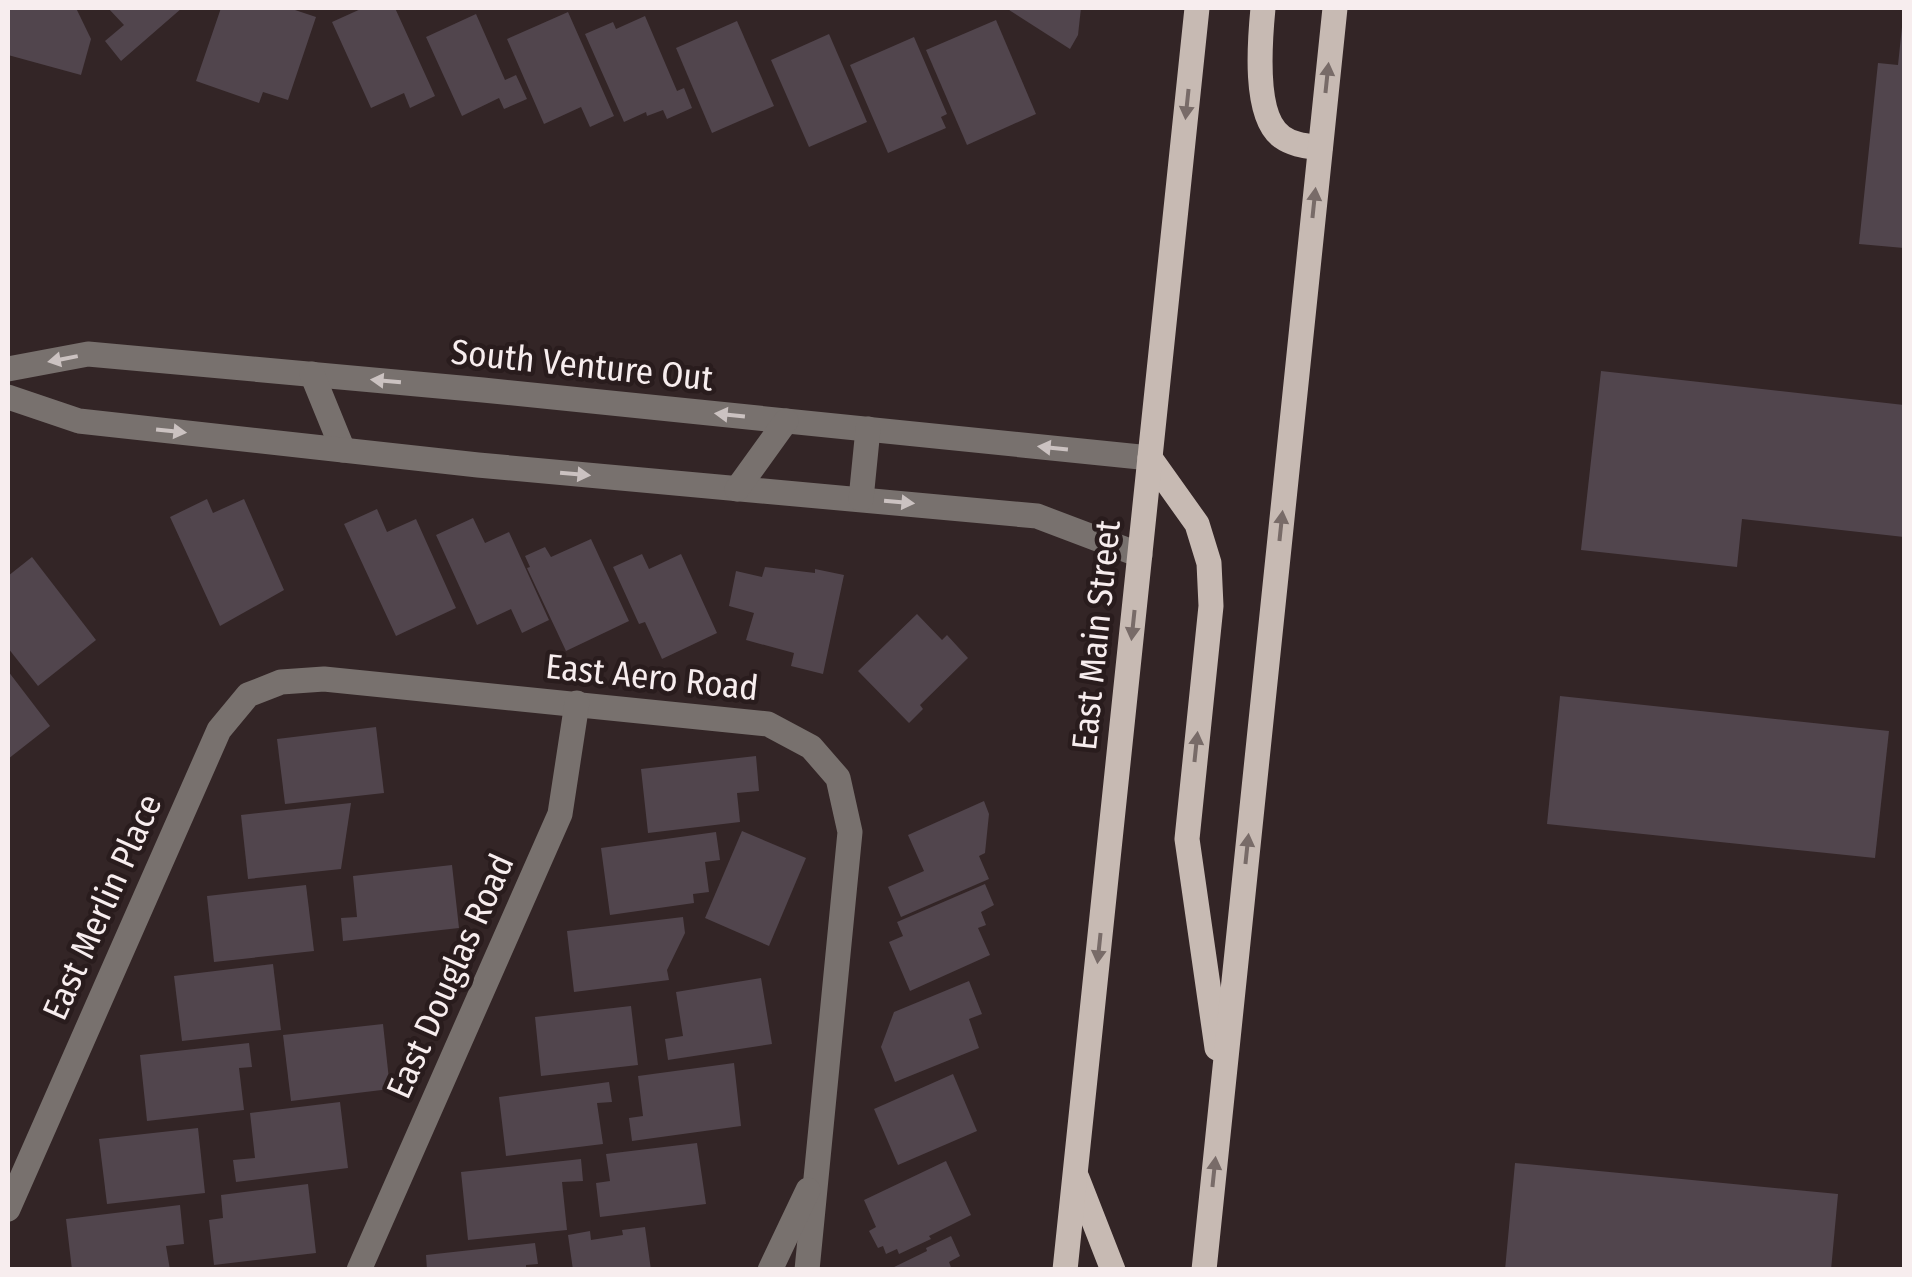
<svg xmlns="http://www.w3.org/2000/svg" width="1912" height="1277" viewBox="0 0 1912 1277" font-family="'Fira Sans Condensed',sans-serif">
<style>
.building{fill:#51454d}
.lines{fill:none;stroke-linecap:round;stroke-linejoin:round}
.minor{stroke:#78716e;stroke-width:25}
.major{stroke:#c7bab3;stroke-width:25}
.oneway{fill:#786b68}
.oneway2{fill:#cbc2c1}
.labels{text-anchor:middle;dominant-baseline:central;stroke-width:9;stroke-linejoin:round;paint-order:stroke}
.street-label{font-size:35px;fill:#f7edee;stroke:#291c1d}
</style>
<rect width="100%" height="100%" fill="#332526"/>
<!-- building -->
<g class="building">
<path d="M8,8h68l15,31 -10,36 -73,-20z"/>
<path d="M108,8h74l-61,53 -16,-20 19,-16z"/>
<path d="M221,8h68l27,9 -28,83 -25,-8 -4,11 -63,-22z"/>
<path d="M363,8h32l40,88 -25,12 -6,-15 -33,15 -39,-86z"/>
<path d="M1006,8h75l-3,27 -8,14z"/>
<path d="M568,12l46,104 -24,11 -9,-20 -37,17 -37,-85z"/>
<path d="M476,14l29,66 11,-5 11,24 -23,10 -5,-11 -37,18 -36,-79z"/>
<path d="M645,16l32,75 7,-3 8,20 -25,11 -4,-9 -16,6 -1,-4 -22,10 -39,-88 28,-12 3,7z"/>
<path d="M996,20l40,94 -69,31 -41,-95z"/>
<path d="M737,21l37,85 -62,27 -36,-85z"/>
<path d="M1902,27h2v221l-45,-4 19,-181 20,2z"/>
<path d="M829,34l38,88 -58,25 -38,-87z"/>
<path d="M914,37l33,77 -6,3 5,11 -58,25 -38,-88z"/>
<path d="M1601,371l303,34v132l-162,-18 -5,48 -156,-17z"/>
<path d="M207,499l6,14 31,-14 40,91 -64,36 -50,-109z"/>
<path d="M377,509l10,23 29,-13 40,89 -60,28 -52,-112z"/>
<path d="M473,518l12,25 24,-11 40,88 -27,13 -11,-24 -34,16 -41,-90z"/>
<path d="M591,539l38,82 -63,30 -39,-83 3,-1 -5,-11 20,-9 6,10z"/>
<path d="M642,554l7,15 32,-15 36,79 -55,26 -17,-37 -6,2 -26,-57z"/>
<path d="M32,557l64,83 -58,46 -30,-38v-72z"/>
<path d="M765,567l50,6v-4l29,6 -21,99 -32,-8 3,-13 -48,-13 8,-27 -25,-7 7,-35 26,6z"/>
<path d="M917,614l25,26 5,-5 21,23 -48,47 3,4 -14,14 -51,-52z"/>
<path d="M8,671l42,55 -42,33z"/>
<path d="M1560,696l329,35 -14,127 -328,-34z"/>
<path d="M376,727l8,66 -99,11 -8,-65z"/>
<path d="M756,756l3,35 -22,2 3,29 -92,11 -7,-64z"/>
<path d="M984,801l5,13 -4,39 -6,3 10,23 -88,38 -13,-30 36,-16 -16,-36z"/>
<path d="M351,803l-10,66 -93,10 -7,-64z"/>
<path d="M742,831l64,27 -37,88 -64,-28z"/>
<path d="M716,832l4,28 -15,2 4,30 -16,2 1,9 -84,12 -9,-67z"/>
<path d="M452,865l7,63 -116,13 -2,-23 16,-1 -4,-41z"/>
<path d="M985,884l9,21 -13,7 5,13 -8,3 12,27 -80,36 -21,-49 14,-6 -6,-14z"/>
<path d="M306,885l8,66 -100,11 -7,-66z"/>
<path d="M683,917l2,16 -18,37 2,10 -95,12 -7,-61z"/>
<path d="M273,964l8,66 -99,11 -8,-65z"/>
<path d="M761,978l11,66 -104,16 -3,-21 18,-3 -7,-44z"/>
<path d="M969,981l13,33 -13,5 10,29 -84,34 -14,-35 13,-35z"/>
<path d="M631,1006l7,59 -97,11 -6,-59z"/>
<path d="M383,1024l7,65 -99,12 -8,-66z"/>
<path d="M249,1043l3,24 -13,1 5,42 -97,11 -7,-66z"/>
<path d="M734,1063l7,63 -109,15 -3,-23 14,-2 -5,-40z"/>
<path d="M953,1074l24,57 -79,34 -24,-56z"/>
<path d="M609,1082l3,20 -15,1 6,41 -97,12 -7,-59z"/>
<path d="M340,1102l8,66 -112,14 -3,-22 22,-2 -5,-45z"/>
<path d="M198,1128l7,65 -98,11 -8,-65z"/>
<path d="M697,1143l9,61 -106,13 -4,-34 14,-2 -4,-27z"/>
<path d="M581,1159l2,22 -21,1 5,48 -99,10 -7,-68z"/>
<path d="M946,1161l25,54 -42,21 2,3 -32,15 -2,-5 -11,5 -3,-8 -5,2 -9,-17 7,-4 -12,-27z"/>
<path d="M1515,1163l323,31 -7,76h-326z"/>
<path d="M308,1184l8,69 -102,12 -5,-45 14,-2 -2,-23z"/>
<path d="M180,1205l4,39 -18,2 4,24h-98l-6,-51z"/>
<path d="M645,1227l6,43h-78l-5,-35 22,-4 1,9 32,-5 -1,-5z"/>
<path d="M951,1236l9,20 -11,6 3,8h-64l39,-19 -1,-3z"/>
<path d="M535,1243l3,21 -12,1v5h-99l-1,-15z"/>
</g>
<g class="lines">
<!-- minor -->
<g class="minor">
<path d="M8,369l80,-15 395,36 667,68"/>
<path d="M312,374l31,76"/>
<path d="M8,397l71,24 399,44 559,51 103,39"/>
<path d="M737,489l49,-68"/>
<path d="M861,499l7,-70"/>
<path d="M8,1209l211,-479 29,-35 33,-13 43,-3 444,45 43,23 27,31 12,54 -43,438"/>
<path d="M359,1270l201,-456 17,-111"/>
<path d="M770,1270l38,-80"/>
</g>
<!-- major -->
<g class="major">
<path d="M1263,8c-3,31 -10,109 19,129 11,8 25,9 38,11"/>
<path d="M1150,458l47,66 12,39 2,43 -24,233 30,209"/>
<path d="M1077,1178l36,92"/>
<path d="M1065,1270l132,-1262"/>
<path d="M1204,1270l131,-1262"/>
</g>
</g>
<!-- one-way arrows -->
<defs><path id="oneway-solid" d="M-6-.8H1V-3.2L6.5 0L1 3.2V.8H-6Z" transform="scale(2.5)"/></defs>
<g class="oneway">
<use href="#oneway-solid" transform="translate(1327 78) rotate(-84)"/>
<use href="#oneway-solid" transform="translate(1187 104) rotate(96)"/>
<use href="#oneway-solid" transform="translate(1314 203) rotate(-84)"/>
<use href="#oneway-solid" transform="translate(1281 526) rotate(-84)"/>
<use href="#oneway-solid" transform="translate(1133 625) rotate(96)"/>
<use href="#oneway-solid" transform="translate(1196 747) rotate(-84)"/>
<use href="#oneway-solid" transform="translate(1247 849) rotate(-84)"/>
<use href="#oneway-solid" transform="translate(1099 948) rotate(96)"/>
<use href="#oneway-solid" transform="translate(1214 1172) rotate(-84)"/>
</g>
<g class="oneway2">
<use href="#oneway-solid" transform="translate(63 359) rotate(169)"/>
<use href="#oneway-solid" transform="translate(386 381) rotate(-175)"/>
<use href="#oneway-solid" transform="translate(730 415) rotate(-174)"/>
<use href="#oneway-solid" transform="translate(171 431) rotate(6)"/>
<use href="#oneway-solid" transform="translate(1053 448) rotate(-174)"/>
<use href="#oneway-solid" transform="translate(575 474) rotate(5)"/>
<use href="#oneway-solid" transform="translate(899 502) rotate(5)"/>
</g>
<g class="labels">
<!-- street labels -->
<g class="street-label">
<text transform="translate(582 365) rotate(6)">South Venture Out</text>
<text transform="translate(1096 635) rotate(-84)">East Main Street</text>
<text transform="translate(652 677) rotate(6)">East Aero Road</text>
<text transform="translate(102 907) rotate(-66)">East Merlin Place</text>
<text transform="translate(450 976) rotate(-66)">East Douglas Road</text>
</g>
</g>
<!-- border -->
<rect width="1912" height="1277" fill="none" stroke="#f7edee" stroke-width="20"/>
</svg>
